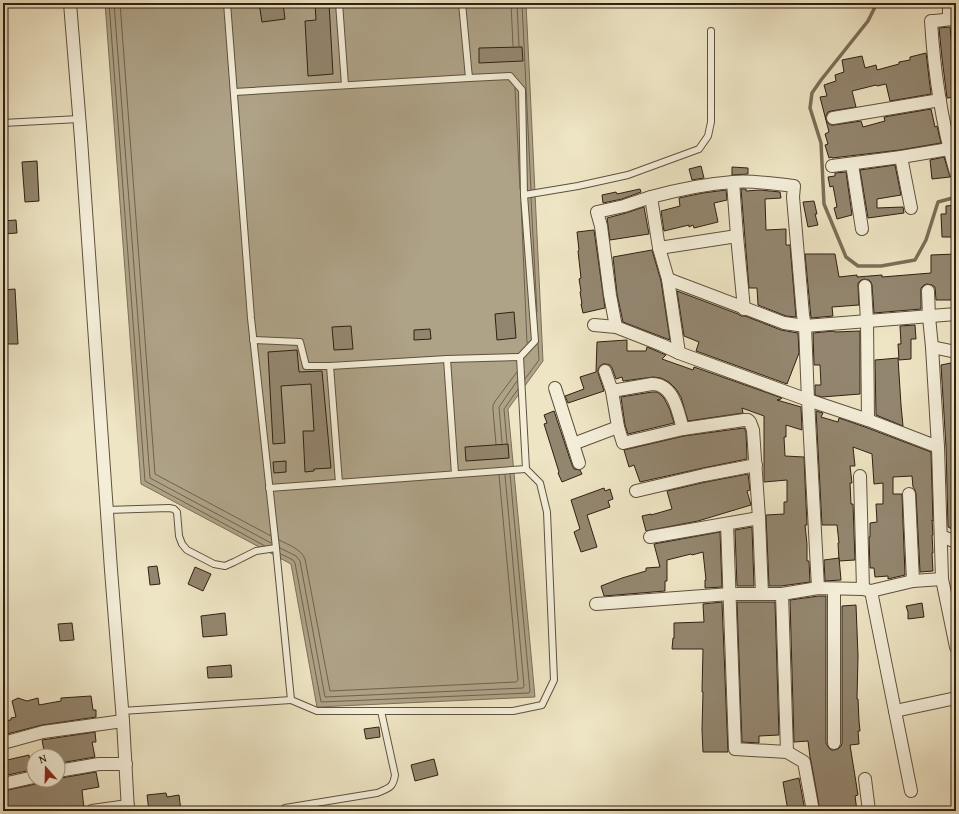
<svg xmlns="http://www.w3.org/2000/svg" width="959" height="814" viewBox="0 0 959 814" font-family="'Gentium Book Plus',serif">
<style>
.water{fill:#aea287;stroke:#7c6e58}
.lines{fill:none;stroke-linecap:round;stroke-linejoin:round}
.shore{stroke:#70614c;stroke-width:1}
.stream{stroke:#7c6e58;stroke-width:3.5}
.building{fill:#93866f;stroke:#312012}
.lane-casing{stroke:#60513e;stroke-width:8}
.street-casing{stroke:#60513e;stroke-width:14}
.lane{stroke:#f4eed9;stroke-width:6}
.street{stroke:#f4eed9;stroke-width:12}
</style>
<rect width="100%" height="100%" fill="#eee5c4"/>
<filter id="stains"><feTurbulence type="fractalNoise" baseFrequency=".005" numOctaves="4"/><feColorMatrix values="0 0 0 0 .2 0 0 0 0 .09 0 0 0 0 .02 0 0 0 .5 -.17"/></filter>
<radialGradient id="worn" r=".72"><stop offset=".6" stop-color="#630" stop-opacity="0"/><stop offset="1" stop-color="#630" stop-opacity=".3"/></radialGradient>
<!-- water -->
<path class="water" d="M105,3h421l17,358 -35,48 27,288 -218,10 -26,-143 -150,-80z"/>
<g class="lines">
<!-- shore -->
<g class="shore">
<path d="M109,3l36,478 120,65"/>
<path d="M114,3l36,475 121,65"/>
<path d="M120,3l35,471 116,62"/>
<path d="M511,3l2,43"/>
<path d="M517,3l2,43"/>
<path d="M522,3l9,187"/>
<path d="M515,88l5,101"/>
<path d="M531,198l6,114"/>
<path d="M521,202l6,141"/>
<path d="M525,379l14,-19 -1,-17"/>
<path d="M502,443l-3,-36 18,-26"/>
<path d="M507,443l-3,-34 14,-20"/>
<path d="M496,444l-3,-34v-5l3,-5 21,-28"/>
<path d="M279,540c10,5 22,9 26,19l25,132 186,-9 2,-2 -19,-205"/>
<path d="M280,548l16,8 4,5 25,136 198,-9 1,-2 -19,-211"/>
<path d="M281,554l12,6 2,3 26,139 208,-9 1,-2 -20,-217"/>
</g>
<!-- stream -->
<path class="stream" d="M877,3l-9,18 -47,59 -9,13 -2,15 11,35 3,61 22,53 12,9h23l34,-6 11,-20 12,-38 18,-5"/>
</g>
<!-- building -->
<g class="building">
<path d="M259,3h24l2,16 -23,3z"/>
<path d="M315,3h14l4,71 -25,2 -3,-55 11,-1z"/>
<path d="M950,27l3,30h1l2,12v28l-9,1 -5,-40 -3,-30z"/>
<path d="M522,47l1,14 -44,2v-15z"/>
<path d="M926,53l5,41 -41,7 -4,-17 -9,2 -1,-1 -24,6 4,16 -25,4 -3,1 -2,4v3l2,4 3,2h3l27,-4 2,6 22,-6 -1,-4 47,-8 4,18 2,-1 4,17 -41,7 -68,8v-1l-3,1 -4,-13 3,-1 -3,-10 4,-2 -9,-35 7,-1 -3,-11 12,-4 -1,-6 9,-3 -2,-12 20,-4 3,12 11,-3 1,5 22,-6v-2l11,-2v-3z"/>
<path d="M944,157l6,20 -18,2 -2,-19z"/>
<path d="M37,161l2,40 -14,1 -3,-40z"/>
<path d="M895,165l6,30 -24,4v9l26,-1 1,6 -36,5 -8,-48z"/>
<path d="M701,166l3,12 -12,2 -3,-11z"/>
<path d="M732,167l16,1v6l-16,1z"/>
<path d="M846,172l6,43 -15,4 -3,-11 3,-1 -4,-21 -3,1 -2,-10 7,-1v-3z"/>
<path d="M640,189l1,3 -19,7 -19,4 -1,-8 14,-3 1,2z"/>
<path d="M741,189h5v2l14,-1 20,2 1,6 -16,1 1,31 20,-1v16h4l6,72 -10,-1 -28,-11 -1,-17h-8z"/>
<path d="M726,190l1,10 -13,3 4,19 -24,6 -1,-3 -4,2v-2l-25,6 -3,-20 19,-5 -1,-8 24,-5z"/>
<path d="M814,201l3,13h-2l3,11 -10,2 -5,-25z"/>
<path d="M956,205v32h-14l-1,-23h5v-8z"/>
<path d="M644,207l5,27 -39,6 -3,-22 19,-5z"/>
<path d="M16,220l1,13 -14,1v-13z"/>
<path d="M594,230l11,78 -22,5 -2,-9h1l-2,-12 1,-1 -2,-12 2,-1 -3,-27 1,-1 -2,-18z"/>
<path d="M652,250l9,31 9,59 -47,-18 -6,-28 -4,-37z"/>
<path d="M805,254h30l4,23 18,-2v2l25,-2v2l49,-4v-18l25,-1v46h-20l-1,-13 -3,-2 -5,-1 -3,1 -3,3v21l-47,4 -2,-28 -1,-3 -2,-2 -5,-1 -3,1 -3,3v3l1,19 -27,2 1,9 -22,2z"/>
<path d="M15,289l3,55h-15v-54z"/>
<path d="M677,291l61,23 3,2h4l36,14 17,3 1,20 -12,31 -91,-33 3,-9 -15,-6z"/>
<path d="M514,312l2,26 -19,2 -2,-26z"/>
<path d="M915,325l1,14h-5v20l-12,1 -1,-16h3l-1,-18z"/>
<path d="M351,326l2,23 -19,1 -2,-23z"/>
<path d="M430,329l1,10 -17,1v-10z"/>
<path d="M834,331l1,1 25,-1v63l-38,3 -7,-2v-10h6l-1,-20h-6l-1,-32z"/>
<path d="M627,340v11h19l1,-4 19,8 -4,4 31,11 1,-3 88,31 -1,1 -4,1 24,7 1,23 -16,-5v12h-2l1,19 19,1 3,68h-2l2,19v17h2l1,21 -29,4h-12l-3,-71 18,-1v-12h3v-22l-23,2v-66l-22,-8 1,5 -55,8 -7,-24 -5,-8 -7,-7 -8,-4 -8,-1 -30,4 -1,-4 -6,2 -4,-11 -2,-3 -4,-1h-3l-3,2 -2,4v3l6,18 -36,12 -3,-7 19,-7 -4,-12 16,-5 1,-30z"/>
<path d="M297,350l2,22 23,-1 9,97 -17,1v2l-9,1 -2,-41h11l-3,-47 -30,2 4,57 -12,1 -5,-92z"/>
<path d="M898,358l3,47 2,21 -27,-11 -1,-55z"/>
<path d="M956,362v169l-8,-4 -2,-80 -5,-82z"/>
<path d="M652,392h5l4,3 3,3 6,12 4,13 -46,11 -3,-9 -4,-28z"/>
<path d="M554,411l18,54 2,4 6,1 2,4 -20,8 -4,-9 1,-1 -15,-48 3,-1 -3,-8z"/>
<path d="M816,411l7,2 -2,4 17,5 1,-4 26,9 66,25 2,69 -1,-1 1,15h-1l1,18h-1l1,18 -13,1 -4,-78 -1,-4 -2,-3 -1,-11 -19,1v17h9l3,81 -17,4v-3l-13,1 -1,-9h-4l-1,-31h1v-14l7,-1 -1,-18h7v-21l-9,1 -2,-30 -19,-7 2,19h-5l2,17h-2l1,21h2l2,56 -16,1 -1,-18h1l-2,-18h-15z"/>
<path d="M744,428l2,4 1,27 -44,9 -63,14 -6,-17 -5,2 -5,-17 60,-14z"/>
<path d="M508,444l1,14 -43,3 -1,-14z"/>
<path d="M286,461v11l-12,1 -1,-11z"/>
<path d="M748,474l2,16 -3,1 4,14 -53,16 -52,10 -4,-15 9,-2v1l21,-6 -5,-18 39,-9z"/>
<path d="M604,488l1,3 5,-2 3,10 -5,2 2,6 -23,8 10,32 -16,5 -7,-20 6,-3 -9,-29z"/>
<path d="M752,527l2,59h-17l-2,-56z"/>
<path d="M720,532l2,55 -17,1v-8h1l-3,-28 -11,3 -1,-1 -24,6v21h-2v10l-61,5 -3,-10 21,-8 24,-7v-3l14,-1 -6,-23z"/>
<path d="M839,558l2,22 -16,1 -1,-21z"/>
<path d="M157,566l3,18 -10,1 -2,-18z"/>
<path d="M195,567l16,7 -8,17 -15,-7z"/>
<path d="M819,596h7v147l2,4 3,3h3l4,-1 3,-3 1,-3v-137l14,-1 2,51 -1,43h1l1,22 1,10h-2l1,13 -9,1 8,50 -3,1 2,15h-37l-9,-50 -1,-4 -2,-16 -14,1 -4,-142z"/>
<path d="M722,602l6,150h-25l-1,-22 1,-38h-1l1,-43h-31l1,-11h1v-15l30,-1 -1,-18z"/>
<path d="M737,602h38l4,133 -20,1v7l-17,-1z"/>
<path d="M922,603l2,14 -16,2v-7l-2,-6z"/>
<path d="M225,613l2,22 -24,2 -2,-21z"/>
<path d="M72,623l2,17 -14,1 -2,-17z"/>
<path d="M231,665l1,12 -24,1 -1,-11z"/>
<path d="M91,696l2,14h3v7l-54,8 -39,10v-14l8,-1v-2l5,-1 -4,-16 6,-3 9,3 11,-3 1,7 22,-4v-3z"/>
<path d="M379,727l1,10 -14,2 -2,-10z"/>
<path d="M95,732l1,10h-4l3,15 -35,6 -1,-7h-14l-3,-16z"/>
<path d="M29,755l2,15 -28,6v-15z"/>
<path d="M434,759l4,16 -23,6 -4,-16z"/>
<path d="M96,772l3,15 -17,3 2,19h-7l-18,-2 1,4h-57v-20l33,-7 3,-1 2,-3h20v-2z"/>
<path d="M799,778l6,33h-17l-5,-29z"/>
<path d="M166,793l1,4 12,-2 2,16h-32l-2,-16z"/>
</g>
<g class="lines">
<defs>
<g id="lane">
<path d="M227,3l24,315 25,230"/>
<path d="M339,3l6,82"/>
<path d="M234,92l235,-14"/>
<path d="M3,123l76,-4"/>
<path d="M524,195l54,-9 50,-11 71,-26 9,-13 3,-14v-91"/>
<path d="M253,340l47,2 6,24h24l117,-7 73,-2"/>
<path d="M447,359l8,115"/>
<path d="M330,366l9,117"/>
<path d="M269,488l257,-19"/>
<path d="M107,510l62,-2 5,1 3,3 2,24 3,8 5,6 27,14 11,2 9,-4 22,-11 20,-3 15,152 26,11h196l29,-6 12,-25 -7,-168 -7,-29 -14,-14 -6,-112 15,-16 -11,-146 -2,-105 -12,-14 -41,2 -7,-75"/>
<path d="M122,711l169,-11"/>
<path d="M285,808l92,-15c12,-5 16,-5 18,-18l-14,-64"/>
</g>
<g id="street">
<path d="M70,3l11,136 30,431 12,151 5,90"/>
<path d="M949,19v-16"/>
<path d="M956,19c-9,0 -16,2 -25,2 3,50 11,103 25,152"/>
<path d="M833,118l107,-18"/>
<path d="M901,157l10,51"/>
<path d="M852,164l10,65"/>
<path d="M832,166l69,-9 48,-8"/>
<path d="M733,182l4,54 7,73"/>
<path d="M659,248l78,-12"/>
<path d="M668,279l116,44 21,3 151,-12"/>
<path d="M865,286l2,35 1,99"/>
<path d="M928,291l1,26 3,30 6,100 4,132 14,68"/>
<path d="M594,325l22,2 46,18 17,8 129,47 60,20 70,27"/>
<path d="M616,327l-6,-32 -9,-69 -4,-14 27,-6 27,-9"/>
<path d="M932,347l24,5"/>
<path d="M679,353l-11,-74 -9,-31 -8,-51c26,-7 54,-13 82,-15 20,-2 41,2 61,4l-1,11 10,118 2,11 3,74 10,188"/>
<path d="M555,388l24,75"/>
<path d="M612,391l40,-7c22,0 26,28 31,45"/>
<path d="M618,427l5,16 60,-14 61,-9h4l2,2 3,8 6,88 3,76"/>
<path d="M573,444l45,-17 -6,-36 -7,-20"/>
<path d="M860,476l3,113"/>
<path d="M636,491l68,-16 52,-10"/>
<path d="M909,494l4,87"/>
<path d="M727,524l8,225 52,3 17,10 9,49"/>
<path d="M941,536l15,6"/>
<path d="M650,537l109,-19"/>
<path d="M834,589v154"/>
<path d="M871,591l40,200"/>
<path d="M782,594l5,158"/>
<path d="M596,604l134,-10h52l36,-6 45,1 8,2 42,-10 29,-2"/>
<path d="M895,711l61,-13"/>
<path d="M3,743l40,-11 80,-11"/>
<path d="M58,771l41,-7h27"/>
<path d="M865,779l4,32"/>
<path d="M3,784l31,-7"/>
<path d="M92,811l36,-5"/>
</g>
</defs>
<!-- lane casing -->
<use href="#lane" class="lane-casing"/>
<!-- street casing -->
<use href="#street" class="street-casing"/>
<!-- lane -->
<use href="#lane" class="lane"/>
<!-- street -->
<use href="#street" class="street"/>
</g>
<!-- margin -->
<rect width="959" height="814" fill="none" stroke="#eee5c4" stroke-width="16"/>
<rect x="4" y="4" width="951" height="806" fill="none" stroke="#312012" stroke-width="2"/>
<rect x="8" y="8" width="943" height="798" fill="none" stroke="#312012"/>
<!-- north arrow -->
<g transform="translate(46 768) rotate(340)"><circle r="19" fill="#f4eed9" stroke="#a69c89"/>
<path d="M0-3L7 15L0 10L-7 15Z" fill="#8f2418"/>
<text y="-6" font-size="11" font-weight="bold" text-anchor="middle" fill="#312012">N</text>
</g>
<rect width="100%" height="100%" filter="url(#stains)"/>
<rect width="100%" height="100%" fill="url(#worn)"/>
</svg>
